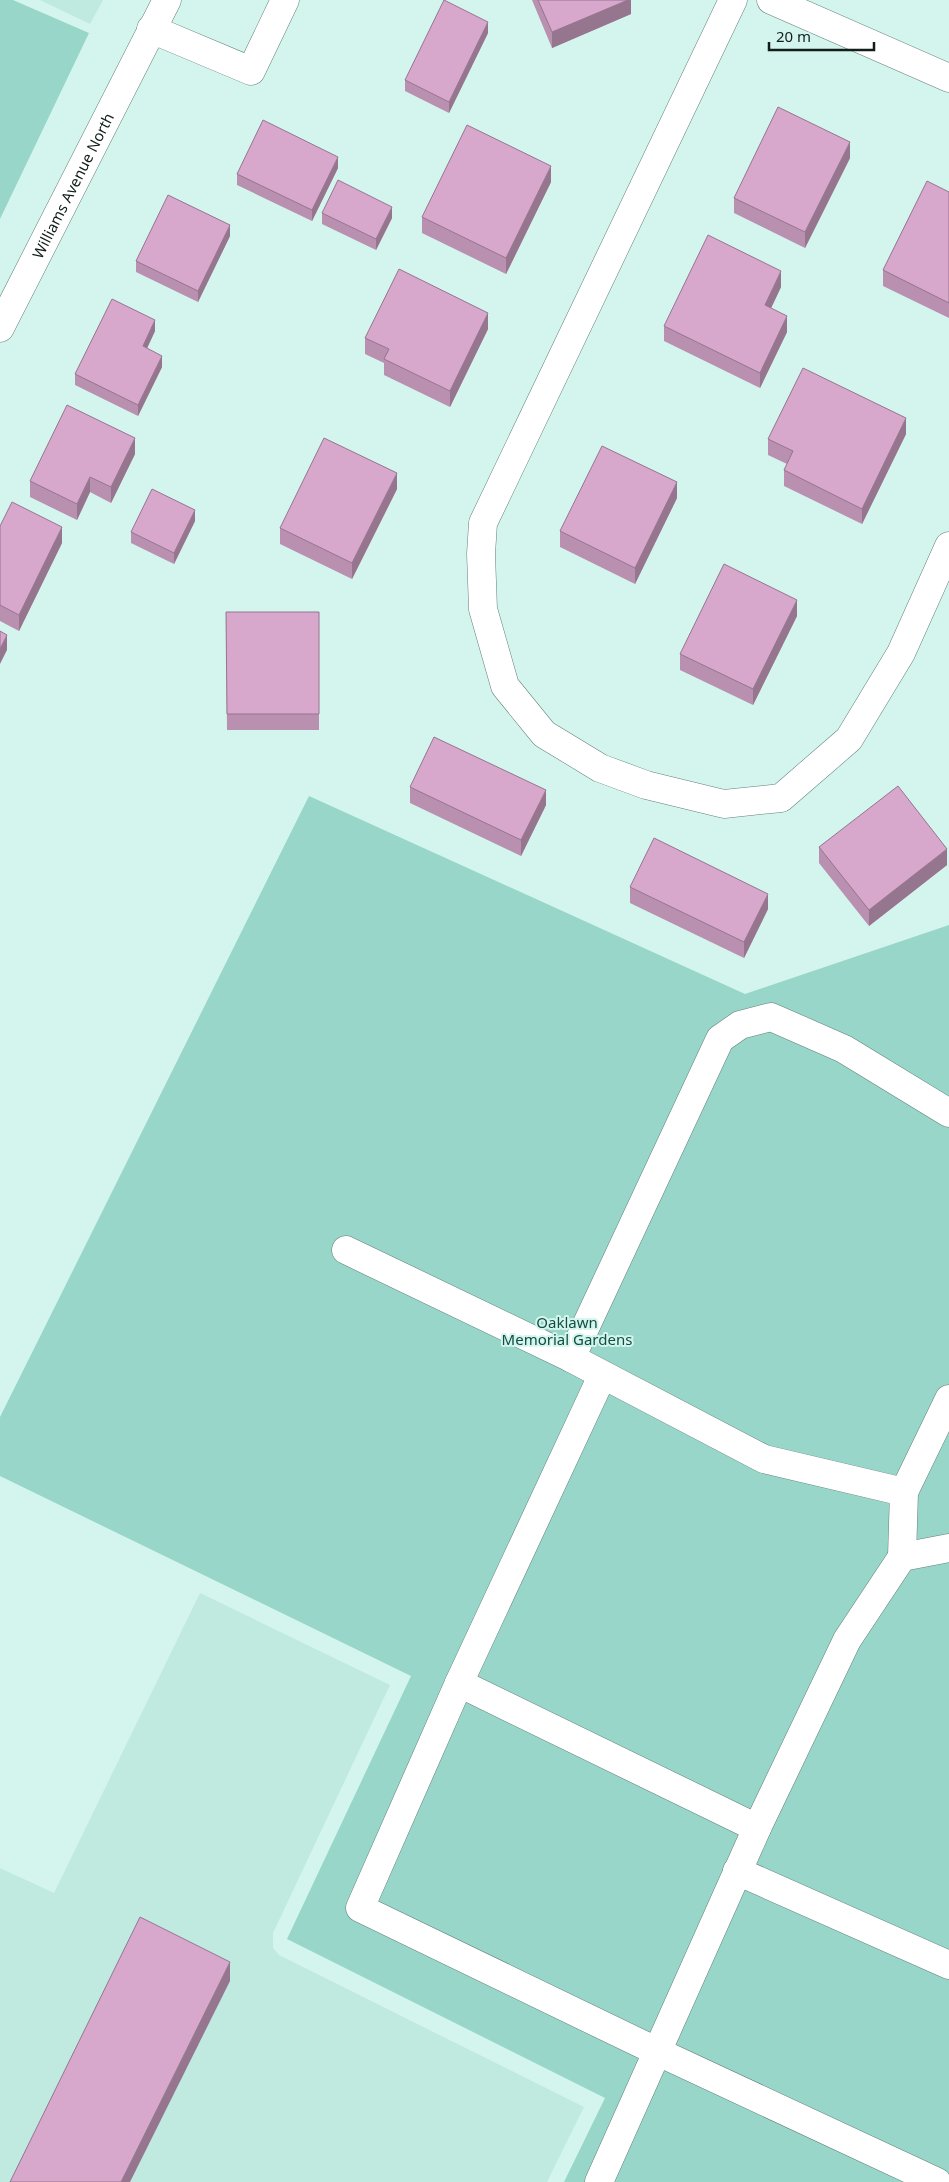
<svg xmlns="http://www.w3.org/2000/svg" width="949" height="2182" viewBox="0 0 949 2182" font-family="'Noto Sans',sans-serif">
<style>
.built{fill:#c0eae0}
.green{fill:#97d6c9}
.lines{fill:none;stroke-linecap:round;stroke-linejoin:round}
.minor-casing{stroke:#63817a;stroke-width:29}
.minor{stroke:#fff;stroke-width:28}
.wall{fill:#b990af}
.shaded-wall{fill:#96758f}
.building{fill:#d7a7cc;stroke:#96758f}
.labels{text-anchor:middle;dominant-baseline:central;stroke-width:4;stroke-linejoin:round;paint-order:stroke}
.street-label{font-size:15px;fill:#121e1b;stroke:#d4f5ed}
.park-label{font-size:15px;fill:#114e44;stroke:#d4f5ed}
</style>
<rect width="100%" height="100%" fill="#d4f5ed"/>
<!-- built -->
<g class="built">
<path d="M40,0h63l-13,24z"/>
<path d="M200,1593l190,92 -117,248v15l6,7 305,152 -37,75h-547v-314l54,25z"/>
</g>
<!-- green -->
<g class="green">
<path d="M0,0h13l76,33 -89,186z"/>
<path d="M309,796l436,198 204,-69v1257h-385l41,-84 -318,-159 124,-263 -411,-200v-59z"/>
</g>
<g class="lines">
<defs>
<g id="minor">
<path d="M733,0l-250,523 -2,31 2,55 22,77 39,48 56,34 46,17 78,19 57,-6 68,-59 52,-86 48,-107"/>
<path d="M771,0l178,78"/>
<path d="M151,29l100,42 34,-71"/>
<path id="s1" d="M0,328l167,-328"/>
<path d="M346,1250l225,108 193,101 140,33"/>
<path d="M571,1358l149,-319 20,-14 31,-8 73,32 105,64"/>
<path d="M602,1376l-143,307 -99,225 296,143 281,131"/>
<path d="M902,1557l2,-65 45,-93"/>
<path d="M459,1683l298,145"/>
<path d="M737,1871l212,94"/>
<path d="M599,2182l158,-354 90,-188 55,-83 47,-9"/>
</g>
</defs>
<!-- minor casing -->
<use href="#minor" class="minor-casing"/>
<!-- minor -->
<use href="#minor" class="minor"/>
</g>
<!-- wall -->
<g class="wall">
<path d="M532,0h99v14l-79,34z"/>
<path d="M488,33l-39,80 -44,-22v-11z"/>
<path d="M850,158l-45,90 -71,-35v-15z"/>
<path d="M338,168l-26,53 -75,-36v-11z"/>
<path d="M551,182l-45,92 -84,-41v-16z"/>
<path d="M949,192v126l-66,-32v-16z"/>
<path d="M322,213l70,5 -16,32 -54,-26z"/>
<path d="M230,236l-32,66 -62,-30v-11z"/>
<path d="M781,287l-10,21 16,24 -27,56 -96,-47v-15z"/>
<path d="M488,329l-38,78 -66,-32v-12l-19,-9v-16z"/>
<path d="M155,331l-8,17 15,19 -24,49 -63,-31v-11z"/>
<path d="M906,434l-44,90 -78,-38v-16l3,-6 -19,-9v-16z"/>
<path d="M135,454l-24,49 -21,-11 -13,28 -47,-23v-16z"/>
<path d="M397,489l-45,90 -72,-35v-16z"/>
<path d="M677,498l-42,86 -75,-37v-16z"/>
<path d="M195,521l-21,43 -43,-21v-11z"/>
<path d="M0,526l62,17 -43,88 -19,-10z"/>
<path d="M226,612h93v118h-92z"/>
<path d="M797,616l-44,89 -73,-35v-16z"/>
<path d="M410,787l136,18 -25,51 -111,-53z"/>
<path d="M819,847l128,18 -78,61 -50,-63z"/>
<path d="M630,887l138,22 -24,49 -114,-55z"/>
</g>
<!-- shaded-wall -->
<g class="shaded-wall">
<path d="M628,0h3v14l-79,34v-16z"/>
<path d="M488,22v11l-39,80v-11z"/>
<path d="M850,142v16l-45,90v-16z"/>
<path d="M338,157v11l-26,53v-11z"/>
<path d="M551,166v16l-45,92v-16z"/>
<path d="M392,207v11l-16,32v-11z"/>
<path d="M230,225v11l-32,66v-11z"/>
<path d="M781,271v16l-16,34v-16z"/>
<path d="M488,313v16l-38,78v-16z"/>
<path d="M787,316v16l-27,56v-15z"/>
<path d="M155,320v11l-12,26v-11z"/>
<path d="M162,356v11l-24,49v-11z"/>
<path d="M906,418v16l-44,90v-15z"/>
<path d="M135,438v16l-24,49v-16z"/>
<path d="M397,473v16l-45,90v-16z"/>
<path d="M90,477v15l-13,28v-16z"/>
<path d="M677,482v16l-42,86v-16z"/>
<path d="M195,510v11l-21,43v-11z"/>
<path d="M62,527v16l-43,88v-16z"/>
<path d="M797,600v16l-44,89v-16z"/>
<path d="M7,635v15l-7,14v-15z"/>
<path d="M546,790v15l-25,51v-16z"/>
<path d="M947,849v16l-78,61v-16z"/>
<path d="M768,894v15l-24,49v-16z"/>
<path d="M230,1962v19l-100,201h-9z"/>
</g>
<!-- building -->
<g class="building">
<path d="M444,0l44,22 -39,80 -44,-22z"/>
<path d="M538,0h90l-76,32z"/>
<path d="M778,107l72,35 -45,90 -71,-34z"/>
<path d="M263,120l75,37 -26,53 -75,-36z"/>
<path d="M467,125l84,41 -45,92 -84,-41z"/>
<path d="M338,180l54,27 -16,32 -54,-26z"/>
<path d="M927,181l22,11v111l-66,-33z"/>
<path d="M168,195l62,30 -32,66 -62,-30z"/>
<path d="M708,235l73,36 -16,34 22,11 -27,57 -96,-47z"/>
<path d="M399,269l89,44 -38,78 -66,-32 5,-10 -24,-11z"/>
<path d="M112,299l43,21 -12,26 19,10 -24,49 -63,-31z"/>
<path d="M803,368l103,50 -44,91 -78,-39 9,-19 -25,-12z"/>
<path d="M67,405l68,33 -24,49 -21,-10 -13,27 -47,-23z"/>
<path d="M324,438l73,35 -45,90 -72,-35z"/>
<path d="M602,446l75,36 -42,86 -75,-37z"/>
<path d="M152,489l43,21 -21,43 -43,-21z"/>
<path d="M12,502l50,25 -43,88 -19,-10v-79z"/>
<path d="M724,564l73,36 -44,89 -73,-35z"/>
<path d="M226,612h93v102h-92z"/>
<path d="M0,631l7,4 -7,14z"/>
<path d="M434,737l112,53 -25,50 -111,-53z"/>
<path d="M898,786l49,63 -78,61 -50,-63z"/>
<path d="M654,838l114,56 -24,48 -114,-55z"/>
<path d="M140,1917l90,45 -109,220h-111z"/>
</g>
<g class="labels">
<!-- street labels -->
<g class="street-label">
<text stroke="none"><textPath href="#s1" startOffset="160">Williams Avenue North</textPath></text>
</g>
<!-- park labels -->
<g class="park-label">
<text x="567" y="1322">Oaklawn<tspan x="567" dy="17">Memorial Gardens</tspan></text>
</g>
</g>
<!-- scale -->
<path d="M769 42v8h105v-8" fill="none" stroke="#121e1b" stroke-width="2.5"/>
<text x="776" y="42" font-size="15" fill="#121e1b" stroke="#d4f5ed" stroke-width="4" paint-order="stroke">20 m</text>
</svg>
